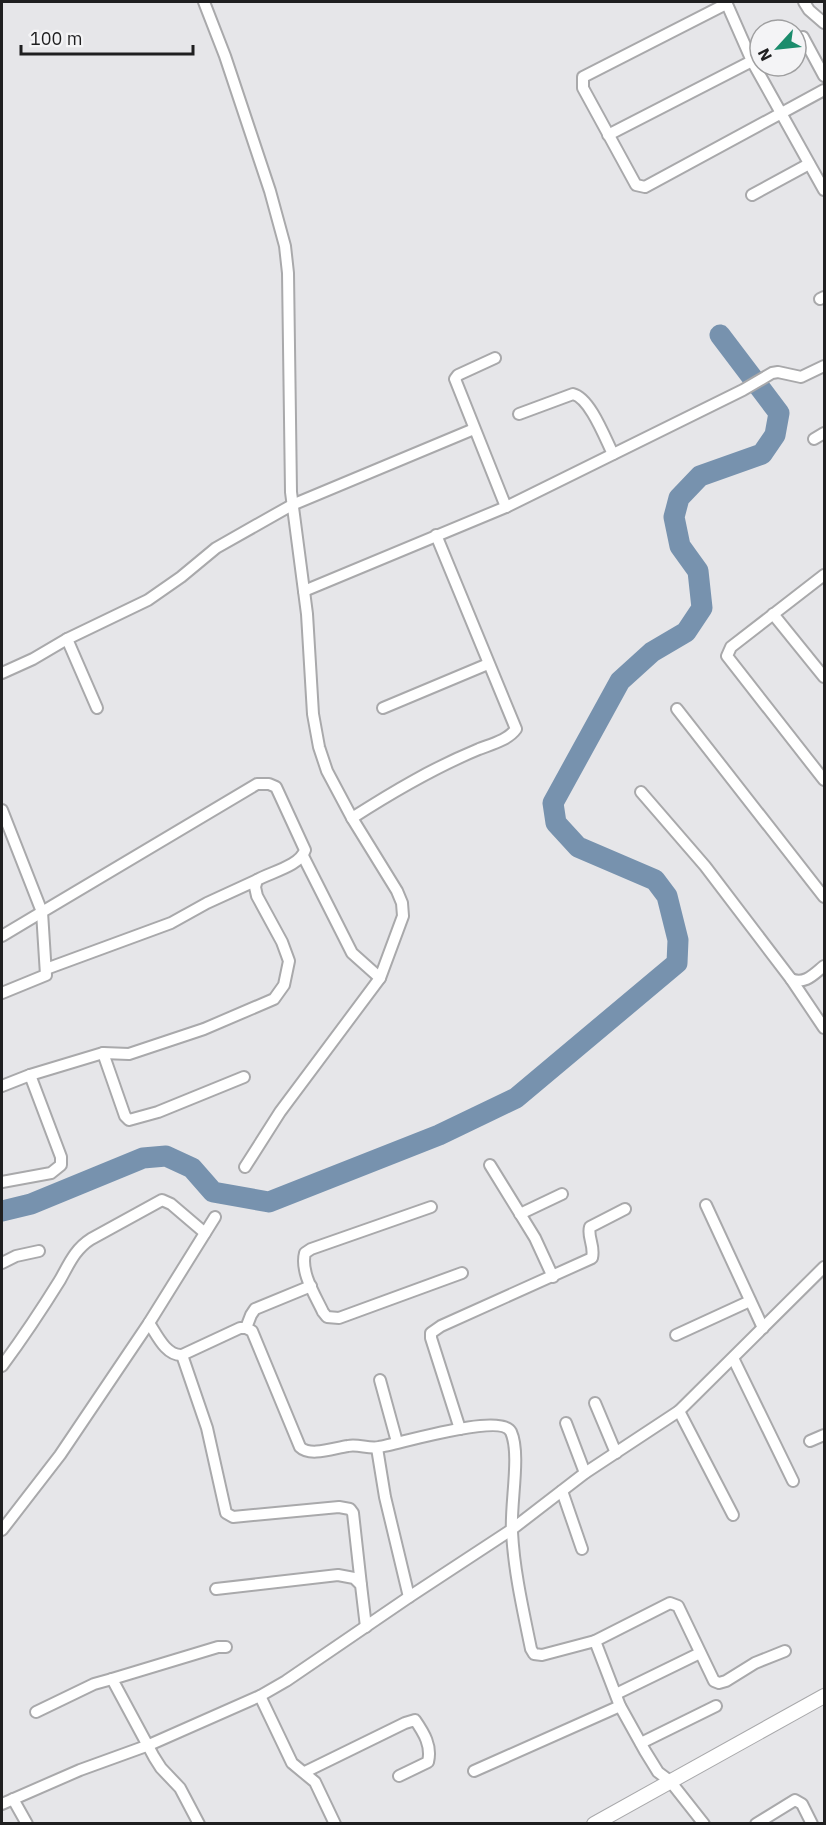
<svg xmlns="http://www.w3.org/2000/svg" width="826" height="1825" viewBox="0 0 826 1825" font-family="'IBM Plex Sans',sans-serif">
<style>
.lines{fill:none;stroke-linecap:round;stroke-linejoin:round}
.river{stroke:#7792ae;stroke-width:21}
.minor-casing{stroke:#a9a9ab;stroke-width:14}
.secondary-casing{stroke:#a9a9ab;stroke-width:16}
.minor{stroke:#fff;stroke-width:10}
.secondary{stroke:#fff;stroke-width:14}
</style>
<rect width="100%" height="100%" fill="#e6e6e9"/>
<g class="lines">
<!-- river -->
<path class="river" d="M2,1211l29,-7 112,-46 23,-2 26,12 21,24 56,10 170,-67 77,-37 161,-135 1,-23 -11,-44 -12,-16 -77,-33 -22,-24 -3,-20 67,-122 32,-29 34,-20 16,-24 -4,-37 -18,-25 -6,-29 5,-19 21,-22 62,-22 13,-19 4,-22 -59,-78"/>
<defs>
<g id="minor">
<path d="M204,2l21,54 45,135 15,55 3,27 3,219 16,122 6,100 6,33 8,24 25,47 45,73 5,12 1,13 -23,62 -100,134 -35,55"/>
<path d="M726,2l26,59 72,129"/>
<path d="M804,2l5,8 15,13"/>
<path d="M726,4l-143,73v11l53,97 9,2 179,-97"/>
<path d="M803,37l21,39"/>
<path d="M608,135l144,-74"/>
<path d="M752,195l57,-31"/>
<path d="M820,299l4,-2"/>
<path d="M495,358l-37,17 -3,4 51,128"/>
<path d="M519,414l54,-20c17,4 32,44 40,60"/>
<path d="M814,439l10,-6"/>
<path d="M824,575l-93,72 -4,9 97,124"/>
<path d="M304,591l202,-84 237,-117 29,-17 6,-1 23,5 23,-11"/>
<path d="M773,614l51,63"/>
<path d="M67,639l30,69"/>
<path d="M2,673l31,-14 34,-20 81,-39 33,-23 35,-29 76,-43 182,-76"/>
<path d="M383,708l105,-44"/>
<path d="M677,709l147,188"/>
<path d="M641,792l64,74 86,113c14,6 23,-5 33,-13"/>
<path d="M2,810l40,102 -40,24"/>
<path d="M352,818c42,-27 81,-50 127,-69 13,-5 29,-9 37,-20l-80,-194"/>
<path d="M303,856l49,97 28,25"/>
<path d="M46,969l125,-46 36,-20 50,-23"/>
<path d="M791,979l33,49"/>
<path d="M2,993l44,-18 -4,-63 215,-128h12l7,3 29,63c-5,16 -34,22 -48,30l-2,7 2,9 25,46 7,19 -5,24 -10,14 -70,30 -75,25 -26,-1 -73,22 -28,11"/>
<path d="M103,1053l22,63 4,4 29,-8 86,-35"/>
<path d="M490,1165l45,73 18,39"/>
<path d="M2,1182l49,-9 10,-8v-8l-31,-82"/>
<path d="M706,1205l57,123"/>
<path d="M431,1207l-120,42 -6,4c-5,19 10,42 18,59l4,5 12,1 123,-45"/>
<path d="M520,1214l42,-20"/>
<path d="M2,1263l14,-7 23,-5"/>
<path d="M149,1323c8,12 17,33 33,32l58,-27h6l6,3 48,116c10,10 34,1 48,-1 10,-2 21,3 31,1 20,-3 122,-35 132,-15 10,22 -1,73 1,100 2,39 11,78 19,117l3,5 8,1 53,-14 25,65 25,45 13,21 12,9 34,43"/>
<path d="M246,1328l5,-13 4,-6 56,-23"/>
<path d="M676,1335l74,-34"/>
<path d="M182,1355l25,73 19,85 7,4 106,-10 11,2 3,4 8,72"/>
<path d="M733,1358l60,123"/>
<path d="M2,1366c20,-27 40,-57 58,-86 9,-16 15,-31 31,-41l71,-39 9,4 34,29"/>
<path d="M380,1380l17,62"/>
<path d="M595,1403l21,50"/>
<path d="M679,1411l54,104"/>
<path d="M566,1423l19,50"/>
<path d="M460,1429l-29,-91v-5l10,-7 151,-68c3,-13 -5,-21 -2,-31l35,-18"/>
<path d="M810,1441l14,-6"/>
<path d="M377,1448l8,49 24,100"/>
<path d="M562,1491l20,58"/>
<path d="M2,1530l58,-75 89,-132 66,-106"/>
<path d="M216,1589l122,-14 16,3 7,7 5,42"/>
<path d="M595,1641l75,-38 8,3 36,75 5,2 7,-2 29,-18 30,-12"/>
<path d="M616,1694l84,-41"/>
<path d="M260,1696l32,67 23,19 20,42"/>
<path d="M36,1712l58,-28 18,-5"/>
<path d="M641,1743l75,-37"/>
<path d="M474,1771l146,-65"/>
<path d="M305,1772l100,-49 10,-3c9,13 17,26 13,42l-29,14"/>
<path d="M13,1799l14,25"/>
<path d="M2,1804l78,-34 69,-25 111,-49 26,-15 123,-84 102,-67 74,-57 94,-62 145,-144"/>
<path d="M199,1824l-19,-36 -19,-20 -7,-11 -42,-78 106,-32h8"/>
<path d="M756,1824l39,-24 7,4 10,20"/>
</g>
<path id="secondary" d="M594,1824l230,-128"/>
</defs>
<!-- minor casing -->
<use href="#minor" class="minor-casing"/>
<!-- secondary casing -->
<use href="#secondary" class="secondary-casing"/>
<!-- minor -->
<use href="#minor" class="minor"/>
<!-- secondary -->
<use href="#secondary" class="secondary"/>
</g>
<!-- border -->
<rect width="826" height="1825" fill="none" stroke="#1f1f20" stroke-width="6"/>
<!-- north arrow -->
<g transform="translate(778 48) rotate(243)"><circle r="28" fill="#f4f4f6" stroke="#9f9fa0" stroke-width="1.5"/>
<path d="M0-4.5L10 22L0 15L-10 22Z" fill="#1b8c6c"/>
<text y="-9" font-size="16" font-weight="bold" text-anchor="middle" fill="#1f1f20">N</text>
</g>
<!-- scale -->
<path d="M21 45v9h172v-9" fill="none" stroke="#1f1f20" stroke-width="3"/>
<text x="30" y="45" font-size="18" fill="#1f1f20" stroke="#f4f4f6" stroke-width="4.5" paint-order="stroke">100 m</text>
</svg>
